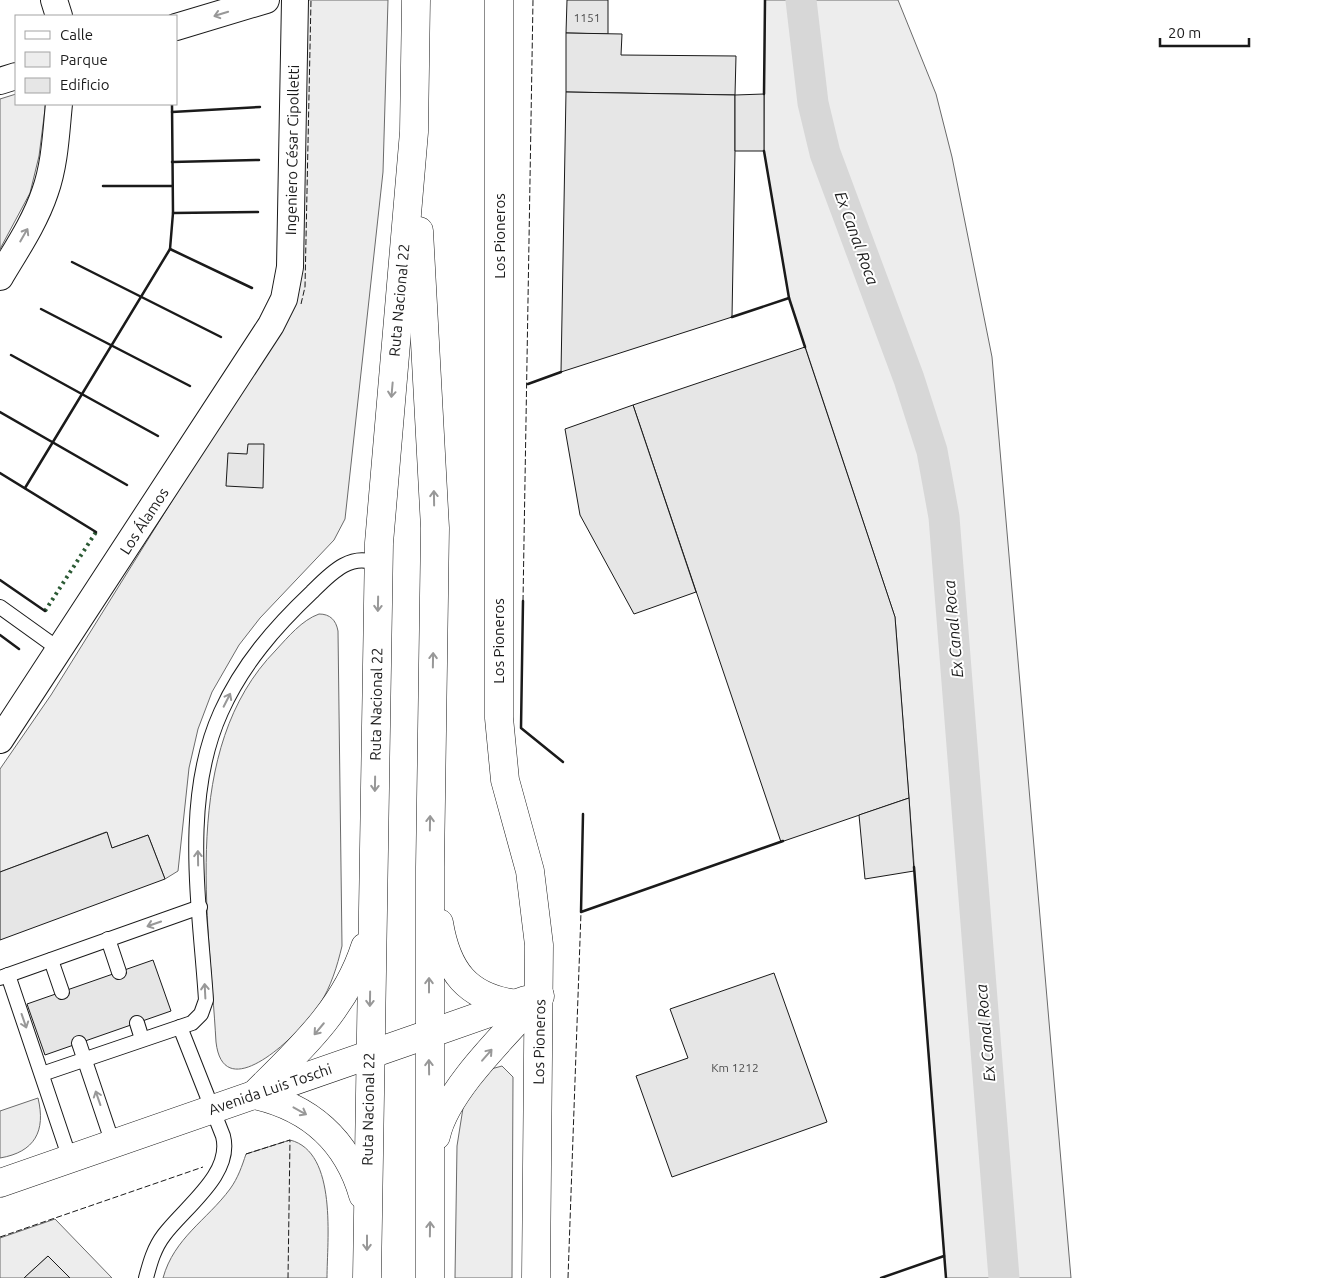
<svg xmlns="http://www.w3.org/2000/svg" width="1335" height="1278" viewBox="0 0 1335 1278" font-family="Ubuntu,sans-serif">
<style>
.green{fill:#ededed;stroke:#6a6a6a}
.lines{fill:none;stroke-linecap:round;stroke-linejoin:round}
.canal{stroke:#d7d7d7;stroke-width:31}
.building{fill:#e6e6e6;stroke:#1a1a1a}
.lane-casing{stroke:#1a1a1a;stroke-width:16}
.street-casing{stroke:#1a1a1a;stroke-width:28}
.secondary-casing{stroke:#1a1a1a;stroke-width:29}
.primary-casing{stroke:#1a1a1a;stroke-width:29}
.highway-casing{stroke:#1a1a1a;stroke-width:29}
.lane{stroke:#fff;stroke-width:14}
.street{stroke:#fff;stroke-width:26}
.secondary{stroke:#fff;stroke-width:28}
.primary{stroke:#fff;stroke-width:28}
.highway{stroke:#fff;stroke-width:28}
.hedge{stroke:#2b5a34;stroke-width:4;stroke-dasharray:2.5 4;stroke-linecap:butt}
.fence{stroke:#1a1a1a;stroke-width:1;stroke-dasharray:6 2.5;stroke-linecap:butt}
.wall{stroke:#1a1a1a;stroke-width:2.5}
.oneway{stroke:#989898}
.labels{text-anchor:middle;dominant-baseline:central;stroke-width:4;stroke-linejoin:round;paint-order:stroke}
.number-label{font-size:12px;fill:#4d4d4d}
.street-label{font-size:15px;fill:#1a1a1a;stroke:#fff}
.water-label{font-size:16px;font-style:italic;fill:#1a1a1a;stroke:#fff}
</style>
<rect width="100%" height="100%" fill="#fff"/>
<!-- green -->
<g class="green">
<path d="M306,0h82l-5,172 -38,347 -11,21 -74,78 -21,27 -27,47 -14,37 -9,39 -11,103 -13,8 -17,-44 -36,13 -6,-16 -106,40v-103l51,-74 245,-393z"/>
<path d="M765,0h133l38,94 16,63 40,200 79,921h-125l-51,-661 -106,-319 -25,-147z"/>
<path d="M16,94v10h29v5l-6,47 -9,37 -30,56v-150z"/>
<path d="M319,614c11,0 17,6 19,17l4,315c-5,21 -11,40 -22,58 -14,23 -96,108 -104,38 -7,-125 -37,-293 60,-392 12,-13 26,-30 43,-36z"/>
<path d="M502,1066l11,11 -1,201h-57l2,-132 6,-38 11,-24 17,-15z"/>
<path d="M38,1098c8,33 -3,54 -38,60v-47z"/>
<path d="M290,1140c48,12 37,101 37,138h-164c11,-40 44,-58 67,-89 8,-11 12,-23 16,-35z"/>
<path d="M55,1219l57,59h-42l-22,-22 -24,22h-24v-40z"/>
</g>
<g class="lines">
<!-- canal -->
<path class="canal" d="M801,0l12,103 12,50 84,226 23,72 12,66 60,761"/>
</g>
<!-- building -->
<g class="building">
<path d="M567,0h41v34l-42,-1z"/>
<path d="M566,33l56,1 -1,21 115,1 -1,39 -169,-3z"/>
<path d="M566,92l169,3v56l-3,166 -171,55z"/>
<path d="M764,94v57h-29v-56z"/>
<path d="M805,347l90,270 14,181 -128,44 -148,-437z"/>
<path d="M633,405l63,187 -62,22 -54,-99 -15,-86z"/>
<path d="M248,444h16l-1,44 -37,-2 2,-33 19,1z"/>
<path d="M909,798l5,73 -49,8 -6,-64z"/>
<path d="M107,832l5,16 36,-13 17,44 -165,61v-68z"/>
<path d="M153,960l18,51 -126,44 -18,-51z"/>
<path d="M774,973l53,149 -155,55 -36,-101 52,-18 -18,-49z"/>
<path d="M48,1256l22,22h-46z"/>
</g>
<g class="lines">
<defs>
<g id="lane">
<path d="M0,607l60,43"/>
<path d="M108,939l11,33"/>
<path d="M51,960l11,32"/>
<path d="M8,975l62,184"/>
<path d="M0,978l200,-71"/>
<path d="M137,1023l5,16"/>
<path d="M79,1043l34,101"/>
<path d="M42,1074l150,-51 9,-9 5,-14c-6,-93 -25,-200 15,-288 21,-47 54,-85 91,-120 18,-18 40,-42 67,-27"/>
<path d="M146,1278c4,-15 8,-30 18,-43 21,-28 69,-61 59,-99l-43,-109"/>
</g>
<g id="street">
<path d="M54,0l5,16"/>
<path d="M176,27l90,-27"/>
<path d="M0,81l16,-5"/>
<path d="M0,277c16,-27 35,-55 45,-85 10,-28 11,-59 14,-88"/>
<path d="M0,740l271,-415 13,-26 6,-32 5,-267"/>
</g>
<g id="secondary">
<path d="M499,0v718l6,62 25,91 9,74 -3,333"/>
<path d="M429,1034l97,-34"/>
</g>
<path id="primary" d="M0,1183l429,-149"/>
<g id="highway">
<path d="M419,231l16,297 -5,339v411"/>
<path d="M439,923c8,48 28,75 78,81"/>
<path d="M254,1095c45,-45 91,-86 111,-148"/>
<path d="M254,1095c55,12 93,45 109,100"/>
<path d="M436,1136c10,-46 72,-104 104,-140"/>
<path d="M367,1278l12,-735 35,-411 2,-132"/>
</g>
</defs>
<!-- lane casing -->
<use href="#lane" class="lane-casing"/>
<!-- street casing -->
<use href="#street" class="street-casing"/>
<!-- secondary casing -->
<use href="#secondary" class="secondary-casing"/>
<!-- primary casing -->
<use href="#primary" class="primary-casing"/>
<!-- highway casing -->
<use href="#highway" class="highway-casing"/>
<!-- lane -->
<use href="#lane" class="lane"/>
<!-- street -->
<use href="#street" class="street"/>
<!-- secondary -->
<use href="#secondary" class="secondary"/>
<!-- primary -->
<use href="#primary" class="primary"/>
<!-- highway -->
<use href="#highway" class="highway"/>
<!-- hedge -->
<path class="hedge" d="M45,611l51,-79"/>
<!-- fence -->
<g class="fence">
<path d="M301,304l4,-17 6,-287"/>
<path d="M523,601l10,-601"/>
<path d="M246,1154l44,-14 -2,138"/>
<path d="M0,1237l203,-70"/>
<path d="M568,1278l13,-366"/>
</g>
<!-- wall -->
<g class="wall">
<path d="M764,94l1,-94"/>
<path d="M172,112l88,-5"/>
<path d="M764,151l25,147"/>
<path d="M172,162l87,-2"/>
<path d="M103,186h69"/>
<path d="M173,213l85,-1"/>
<path d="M170,249l82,39"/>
<path d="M72,262l149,75"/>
<path d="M41,309l149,77"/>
<path d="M732,317l57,-19 16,49"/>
<path d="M11,355l147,81"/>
<path d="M528,384l33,-12"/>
<path d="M0,412l127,73"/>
<path d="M0,473l96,59"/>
<path d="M25,488l145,-239 3,-36 -1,-109"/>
<path d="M0,580l45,31"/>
<path d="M523,601l-2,127 42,34"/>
<path d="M0,635l19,14"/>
<path d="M583,814l-2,98 202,-71"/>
<path d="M914,867l32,411"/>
<path d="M881,1278l63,-22"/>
</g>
</g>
<!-- one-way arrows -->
<defs><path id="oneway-shaft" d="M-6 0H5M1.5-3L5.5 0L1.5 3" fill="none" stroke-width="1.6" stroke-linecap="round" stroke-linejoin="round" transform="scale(1.25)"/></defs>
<g class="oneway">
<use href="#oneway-shaft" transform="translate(221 14) rotate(163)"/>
<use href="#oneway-shaft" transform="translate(24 235) rotate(-60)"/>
<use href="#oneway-shaft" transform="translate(392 390) rotate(95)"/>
<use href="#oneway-shaft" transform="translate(434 498) rotate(-91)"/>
<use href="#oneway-shaft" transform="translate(378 604) rotate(91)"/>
<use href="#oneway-shaft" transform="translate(433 660) rotate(-89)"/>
<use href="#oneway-shaft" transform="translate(227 700) rotate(-63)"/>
<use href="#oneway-shaft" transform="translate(375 784) rotate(91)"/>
<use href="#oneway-shaft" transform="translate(430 823) rotate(-89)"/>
<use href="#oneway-shaft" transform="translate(198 858) rotate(-91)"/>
<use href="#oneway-shaft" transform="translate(154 924) rotate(161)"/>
<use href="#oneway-shaft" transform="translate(429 985) rotate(-90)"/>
<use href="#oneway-shaft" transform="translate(205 991) rotate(-93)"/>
<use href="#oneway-shaft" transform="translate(370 999) rotate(91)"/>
<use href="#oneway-shaft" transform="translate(24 1021) rotate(71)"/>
<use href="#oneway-shaft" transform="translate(319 1029) rotate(130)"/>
<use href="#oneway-shaft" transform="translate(487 1055) rotate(-49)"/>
<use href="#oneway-shaft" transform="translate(429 1067) rotate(-91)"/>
<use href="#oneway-shaft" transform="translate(98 1098) rotate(-109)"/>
<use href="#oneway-shaft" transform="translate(300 1111) rotate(29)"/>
<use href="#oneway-shaft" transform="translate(430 1229) rotate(-89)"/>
<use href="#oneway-shaft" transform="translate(367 1243) rotate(90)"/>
</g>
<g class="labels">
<!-- number labels -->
<g class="number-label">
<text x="587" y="17">1151</text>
<text x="735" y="1067">Km 1212</text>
</g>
<!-- street labels -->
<g class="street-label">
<text transform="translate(292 150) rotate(-89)">Ingeniero César Cipolletti</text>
<text transform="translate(499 236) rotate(-90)">Los Pioneros</text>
<text transform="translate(399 300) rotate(-85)">Ruta Nacional 22</text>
<text transform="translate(144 521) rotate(-57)">Los Álamos</text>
<text transform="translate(498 641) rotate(-90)">Los Pioneros</text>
<text transform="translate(376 704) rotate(-89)">Ruta Nacional 22</text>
<text transform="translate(539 1042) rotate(-89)">Los Pioneros</text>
<text transform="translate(270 1089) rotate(-19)">Avenida Luis Toschi</text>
<text transform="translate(368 1109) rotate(-89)">Ruta Nacional 22</text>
</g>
<!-- water labels -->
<g class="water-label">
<text transform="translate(857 238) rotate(70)">Ex Canal Roca</text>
<text transform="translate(953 629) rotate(-95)">Ex Canal Roca</text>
<text transform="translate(985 1033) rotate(-95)">Ex Canal Roca</text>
</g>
</g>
<!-- legend -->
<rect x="15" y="15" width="162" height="90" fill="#ffffff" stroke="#a3a3a3"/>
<rect x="25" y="31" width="25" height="8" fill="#ffffff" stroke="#a3a3a3"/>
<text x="60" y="40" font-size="15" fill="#1a1a1a">Calle</text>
<rect x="25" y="52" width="25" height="15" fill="#ededed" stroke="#a3a3a3"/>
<text x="60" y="65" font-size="15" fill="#1a1a1a">Parque</text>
<rect x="25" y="78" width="25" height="15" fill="#e6e6e6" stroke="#a3a3a3"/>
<text x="60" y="90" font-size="15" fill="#1a1a1a">Edificio</text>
<!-- scale -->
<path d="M1160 38v8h89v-8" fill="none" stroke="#1a1a1a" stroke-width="2.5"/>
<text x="1168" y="38" font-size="15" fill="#1a1a1a" stroke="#ffffff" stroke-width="4" paint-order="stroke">20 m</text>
</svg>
